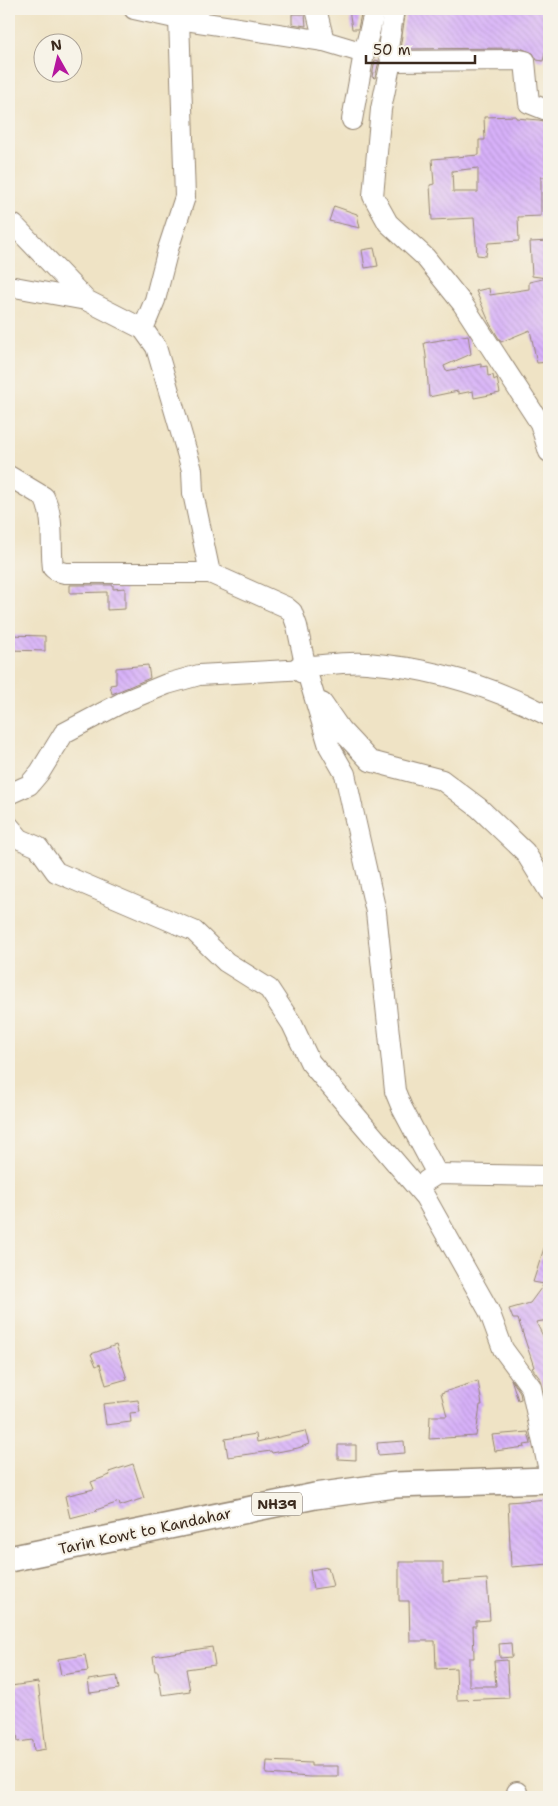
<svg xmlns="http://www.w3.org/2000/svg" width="558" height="1806" viewBox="0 0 558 1806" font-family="'Shantell Sans',sans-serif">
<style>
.building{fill:url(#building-back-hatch);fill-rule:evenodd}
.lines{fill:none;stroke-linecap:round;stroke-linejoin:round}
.minor-casing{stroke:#958672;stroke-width:22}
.major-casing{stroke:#958672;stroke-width:28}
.minor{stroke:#fff;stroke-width:20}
.major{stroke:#fff;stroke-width:25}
.labels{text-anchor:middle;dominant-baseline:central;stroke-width:4.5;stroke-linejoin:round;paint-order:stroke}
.shield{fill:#f7f3e8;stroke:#73665b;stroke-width:1}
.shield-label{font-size:14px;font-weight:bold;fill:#3b2a1e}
.street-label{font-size:15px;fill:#3b2a1e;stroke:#f7f3e8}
</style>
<defs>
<pattern id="building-back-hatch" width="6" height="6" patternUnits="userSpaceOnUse" patternTransform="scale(1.25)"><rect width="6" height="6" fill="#d7b1f9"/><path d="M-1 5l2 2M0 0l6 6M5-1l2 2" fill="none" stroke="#b998d5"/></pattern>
</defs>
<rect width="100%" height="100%" fill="#f7f3e8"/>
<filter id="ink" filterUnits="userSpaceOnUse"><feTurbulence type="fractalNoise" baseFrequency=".02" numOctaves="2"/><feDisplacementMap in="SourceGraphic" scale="10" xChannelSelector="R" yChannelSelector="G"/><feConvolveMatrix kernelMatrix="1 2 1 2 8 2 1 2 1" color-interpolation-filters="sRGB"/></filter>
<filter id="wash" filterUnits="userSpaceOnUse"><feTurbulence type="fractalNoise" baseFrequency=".0096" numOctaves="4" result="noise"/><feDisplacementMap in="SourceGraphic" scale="20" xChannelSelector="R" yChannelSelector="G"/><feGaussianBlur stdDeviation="1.12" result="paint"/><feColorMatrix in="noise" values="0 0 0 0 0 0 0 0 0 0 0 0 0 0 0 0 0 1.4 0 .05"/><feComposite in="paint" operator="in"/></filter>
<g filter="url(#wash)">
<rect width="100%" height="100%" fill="#efe3c5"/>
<g id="blocks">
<!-- building -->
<g class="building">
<path d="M349,9h13l-4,20h-6z"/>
<path d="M406,9h143v16l-2,9 2,1v3l-6,23 -6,-1 -4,-7 -13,-5 -120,1z"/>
<path d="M292,14h13l1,12 -14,-2z"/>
<path d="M375,60l4,1 -4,17 -3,-1z"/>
<path d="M516,116v2l23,2 9,2 -3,36h4v19h-8v39l-23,1 1,24 -31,2 -2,13 -9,-1 -3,-37 -42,2 -2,-35 4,-1 -2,-25 47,-4v-15h6l-1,-23zM478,168v24h-25l-1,-21z"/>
<path d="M334,206l23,8 3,14 -31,-7z"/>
<path d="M549,241v121l-12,1 -7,-33 -29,12 -11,-18 -14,-33 13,-3 1,7 39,-6v-7l18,-4 -15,-2 -2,-34z"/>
<path d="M374,248l4,18 -13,2 -3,-18z"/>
<path d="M468,335l3,19 -27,12 2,5 35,-7v3l6,-1 1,10 5,-1 1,5 3,-2 3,15 -26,5 -1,-7 -15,3v-3l-29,6 -3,-41 -2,-13z"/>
<path d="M70,585h43v4l12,-1v21l-18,1v-18l-37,1z"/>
<path d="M9,635l36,1v15l-36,-1z"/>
<path d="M148,665l2,13 -38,16 -2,-9 6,-1v-16z"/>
<path d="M547,1239h2v81l-13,2 13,26v46l-4,1 -4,-15 -9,-12 2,-1 -16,-48h-5l-4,-10 21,-6 14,-19 -11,-2z"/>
<path d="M116,1345l11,34 -21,6 -6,-21 -4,2 -5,-12z"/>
<path d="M511,1379l9,13 1,7 -3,1z"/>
<path d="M478,1381l4,24h-2l-4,31 -47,3 1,-23h17l-6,-23z"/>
<path d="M138,1400l2,12 -10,1 1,9 -25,3 -3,-21z"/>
<path d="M305,1431l4,13 -11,4 -26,5 -1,-2 -43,6 -3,-18 31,-5 1,8z"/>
<path d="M528,1432l3,12 -7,1 1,2 -30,4 -3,-16z"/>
<path d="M404,1441l1,12 -27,2 -1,-12z"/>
<path d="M338,1445h18v15l-18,-1z"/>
<path d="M133,1464l11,34 -24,8 -1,-4 -23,8 1,1 -27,7 -5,-22 29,-7 -3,-7 19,-7 -1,-3z"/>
<path d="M549,1499v65l-38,3 -3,-65z"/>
<path d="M399,1562h44v20l44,-3 3,41 -14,1v5h-3l1,32h-5v28h27l-2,-25 13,-1 2,38 -52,2 -1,-32 -20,1 -1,-28h-25l-1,-40h-10z"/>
<path d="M328,1567l5,19 -20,3 -3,-19z"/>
<path d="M511,1643l1,14 -12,1 -1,-14z"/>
<path d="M212,1647l3,18 -29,4 4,22 -28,4 -4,-24h-3l-2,-15z"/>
<path d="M85,1655l3,16 -27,4 -3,-16z"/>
<path d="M117,1676l2,13 -29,4 -2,-13z"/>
<path d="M38,1682l8,67 -12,2 -1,-11 -15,2 -7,-56z"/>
<path d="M267,1761l44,2v3h27v11h-28l-44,-3z"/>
</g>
</g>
</g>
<g filter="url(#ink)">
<use href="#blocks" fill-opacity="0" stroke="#958672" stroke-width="1"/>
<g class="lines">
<defs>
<g id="minor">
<path d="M134,9l45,10 145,22 40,12"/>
<path d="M316,9l8,32"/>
<path d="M394,9l-6,39 3,13 -10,48 -8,87 15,27 37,34 37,46 78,120 9,29"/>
<path d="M391,61l129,-1 5,1 4,42 20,8"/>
<path d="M352,120l12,-67 11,-44"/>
<path d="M9,222l5,3 72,75 57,29 13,18 36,123 1,23 17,80"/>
<path d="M9,286l77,14"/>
<path d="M143,329l12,-29 13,-51 17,-52 -6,-178"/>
<path d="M9,476l35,21c11,21 6,48 9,71l4,3 8,2h145l76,34 6,5 5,14 9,43 23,77 16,28 9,41 22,97 19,179 7,17 35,66"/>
<path d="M302,673l-4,-6c22,-1 48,-6 69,-4 64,5 125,23 182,53"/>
<path d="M322,703l18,26 30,32 72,19 37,28 46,44 24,39"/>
<path d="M9,794l20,-9 11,-13 24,-39 59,-31 44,-18 32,-9 107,-6"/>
<path d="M9,826l11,13 18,8 18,25 138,59 32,31 43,27 23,35 18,38 115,135 64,114 14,38 28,38 18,84"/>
<path d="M426,1181l11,-7 112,2"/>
<path d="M517,1792v5"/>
</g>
<path id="major" d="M9,1559l306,-63 80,-11 154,-5"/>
</defs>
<!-- minor casing -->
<use href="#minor" class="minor-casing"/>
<!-- major casing -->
<use href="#major" class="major-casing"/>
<!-- minor -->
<use href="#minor" class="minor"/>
<!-- major -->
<use href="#major" class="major"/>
</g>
</g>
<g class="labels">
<!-- shield labels -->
<rect class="shield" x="252" y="1492.5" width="50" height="23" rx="4"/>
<g class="shield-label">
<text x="277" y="1504">NH39</text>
</g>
<!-- street labels -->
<g class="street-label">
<text transform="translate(145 1531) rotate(-12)">Tarin Kowt to Kandahar</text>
</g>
</g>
<!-- margin -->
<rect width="558" height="1806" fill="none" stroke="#f7f3e8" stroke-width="30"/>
<!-- north arrow -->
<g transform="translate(58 58) rotate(352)"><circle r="24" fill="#f7f3e8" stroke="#aca397"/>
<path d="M0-4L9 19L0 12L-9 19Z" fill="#b5179e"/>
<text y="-8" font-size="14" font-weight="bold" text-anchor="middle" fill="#3b2a1e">N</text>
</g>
<!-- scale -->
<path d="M366 55v8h109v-8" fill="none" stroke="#3b2a1e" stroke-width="2.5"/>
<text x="373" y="55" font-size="15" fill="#3b2a1e" stroke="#f7f3e8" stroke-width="4" paint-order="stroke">50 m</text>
</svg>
